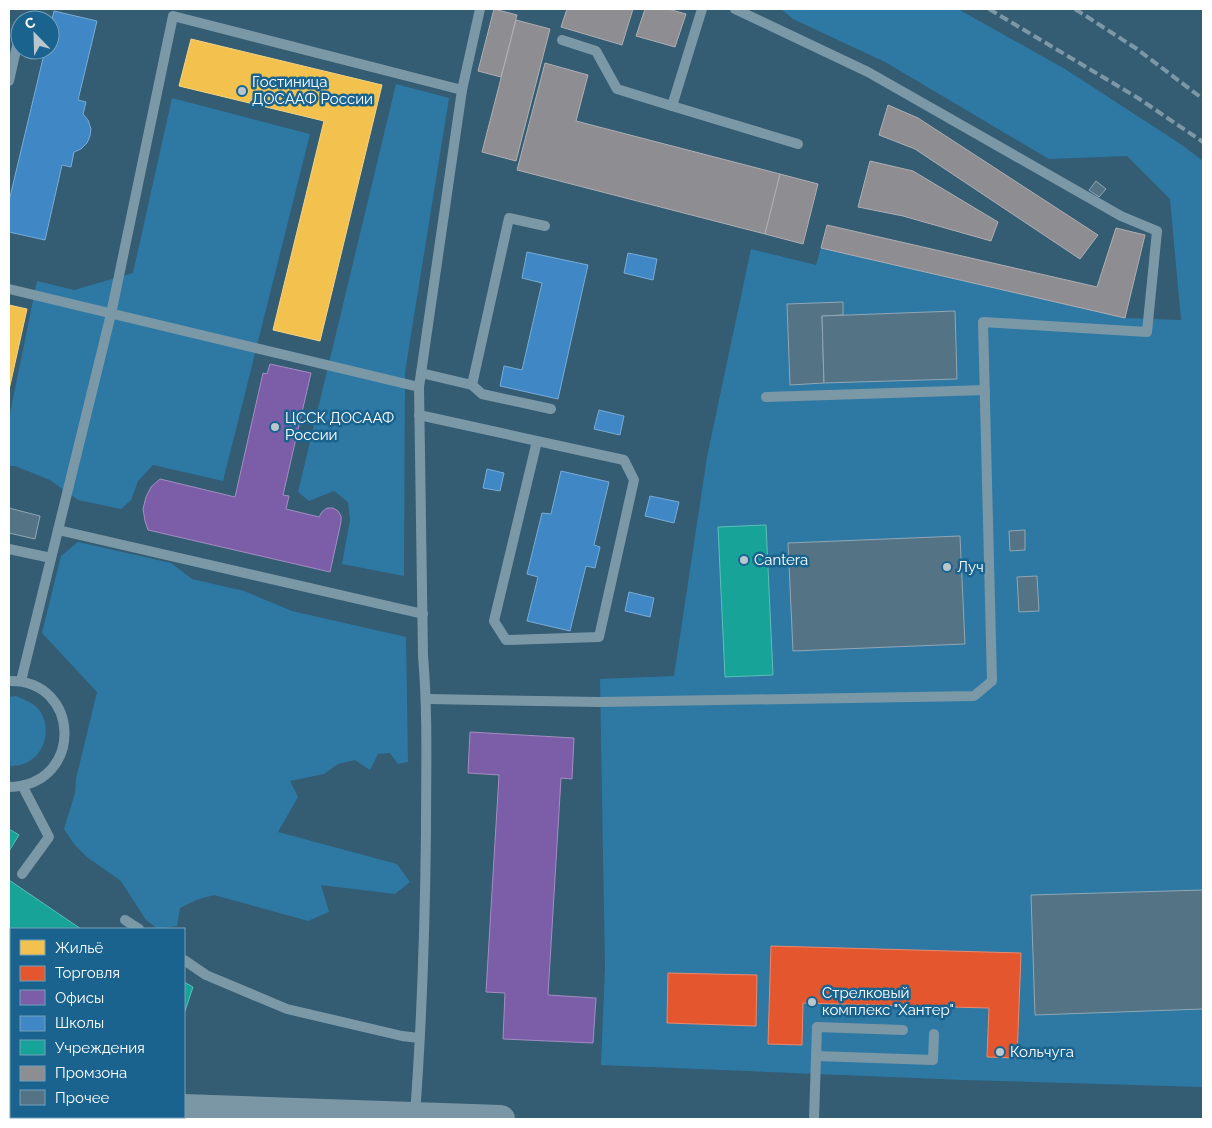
<svg xmlns="http://www.w3.org/2000/svg" width="1212" height="1128" viewBox="0 0 1212 1128" font-family="Raleway,sans-serif">
<style>
.green{fill:#2d79a4}
.homes{fill:#f2c14e;stroke:#f6d483}
.shops{fill:#e4572e;stroke:#ec896d}
.offices{fill:#7b5ea7;stroke:#a38ec1}
.schools{fill:#3f88c5;stroke:#79acd6}
.public{fill:#17a398;stroke:#5dbfb7}
.industry{fill:#8d8d92;stroke:#afafb3}
.building{fill:#547486;stroke:#90a7b5}
.lines{fill:none;stroke-linecap:round;stroke-linejoin:round}
.service{stroke:#7b98a7;stroke-width:10}
.primary{stroke:#7b96a5;stroke-width:28}
.rail{stroke:#7c98a6;stroke-width:4;stroke-dasharray:9 4;stroke-linecap:butt}
.poi-dot{fill:#b8c6ce;stroke:#19638e;stroke-width:2}
.labels{text-anchor:middle;dominant-baseline:central;stroke-width:5;stroke-linejoin:round;paint-order:stroke}
.poi-label{font-size:15px;fill:#fff;stroke:#19638e;text-anchor:start}
</style>
<rect width="100%" height="100%" fill="#345c73"/>
<!-- green -->
<g class="green">
<path d="M781,9h177l107,60 117,76 21,16v926l-240,-7 -362,-15 4,-97 -5,-289 74,-3 33,-219 44,-208 65,16 5,-17 304,70 56,2 -11,-121 -43,-43 -78,3 -164,-97 -92,-43z"/>
<path d="M396,84l53,14 -44,274 -1,204 -62,-12 8,-44 -2,-18 -14,-11 -25,10 -11,-9z"/>
<path d="M172,98l138,36 -87,347 -70,-16 -15,16 -7,19 -10,9 -43,-9 -28,-20 -35,-14h-6v-48l28,-137 37,9 59,-17z"/>
<path d="M78,542l93,21 21,16 52,12 48,20 114,26 2,125 -10,2 -8,-11 -12,1 -8,16 -15,-10 -17,4 -14,10 -34,7 8,16 -20,35 119,32 13,18 -15,12 -74,-9 8,27 -21,9 -94,-26 -18,5 -16,8 -3,18 -19,3 -12,-9 -25,-39 -34,-24 -13,-13 -10,-15 11,-36 1,-14 21,-87 -55,-59 19,-77z"/>
<path d="M16,696c9,4 18,7 24,15 10,15 7,38 -9,49 -7,5 -14,6 -22,6v-69z"/>
<path d="M9,952l2,1v54l-2,-4z"/>
</g>
<!-- homes -->
<g class="homes">
<path d="M191,39l191,46 -62,256 -47,-11 51,-209 -145,-35z"/>
<path d="M9,305l18,4 -18,81z"/>
</g>
<!-- shops -->
<g class="shops">
<path d="M771,946l250,7 -4,105 -30,-1 2,-49 -186,-5 -1,42 -34,-1z"/>
<path d="M668,973l89,2 -1,51 -89,-3z"/>
</g>
<!-- offices -->
<g class="offices">
<path d="M270,364l41,9 -28,122 6,1 -3,13 33,8 3,-5 5,-4h6l5,3 3,5v6l-11,50 -182,-42 -3,-9 -2,-12 3,-12 5,-10 9,-8 75,18 28,-124 4,1z"/>
<path d="M470,732l104,6 -2,41 -11,-1 -13,217 48,3 -3,45 -90,-4 2,-46 -19,-1 13,-217 -31,-2z"/>
</g>
<!-- schools -->
<g class="schools">
<path d="M54,11l43,10 -19,79 8,2 -3,12 5,6 3,9 -1,7 -3,7 -6,6 -7,3 -3,15 -9,-2 -17,75 -36,-8v-31l36,-151h5v-22z"/>
<path d="M527,252l61,13 -30,134 -58,-13 4,-20 18,4 20,-87 -20,-5z"/>
<path d="M628,253l29,6 -4,21 -29,-7z"/>
<path d="M599,410l25,6 -4,19 -26,-6z"/>
<path d="M487,469l17,4 -4,18 -17,-3z"/>
<path d="M561,471l48,11 -15,63 6,2 -5,21 -9,-2 -16,65 -43,-10 11,-44 -11,-3 15,-61 9,1z"/>
<path d="M650,496l29,6 -5,21 -29,-7z"/>
<path d="M629,592l25,6 -4,19 -25,-6z"/>
</g>
<!-- public -->
<g class="public">
<path d="M766,525l7,150 -48,2 -7,-150z"/>
<path d="M9,829l10,6 -10,16z"/>
<path d="M9,880l72,49h-70v14l-2,-2z"/>
<path d="M184,982l9,5 -9,27z"/>
</g>
<!-- industry -->
<g class="industry">
<path d="M494,9l23,6 -16,62 -23,-6z"/>
<path d="M567,9h66l-11,36 -61,-18z"/>
<path d="M645,9h23l18,5 -11,33 -39,-11z"/>
<path d="M516,20l34,9 -34,132 -34,-9z"/>
<path d="M545,63l43,12 -12,46 204,53 -15,60 -248,-64z"/>
<path d="M888,105l30,13 180,117 -18,24 -165,-110 -36,-14z"/>
<path d="M870,161l43,10 85,51 -7,19 -88,-25 -45,-9z"/>
<path d="M780,174l38,10 -15,60 -38,-10z"/>
<path d="M827,225l270,62 19,-59 29,7 -20,83 -304,-70z"/>
</g>
<!-- building -->
<g class="building">
<path d="M1096,181l10,8 -7,8 -10,-7z"/>
<path d="M843,302v13l-21,1 2,67 -34,2 -3,-81z"/>
<path d="M955,311l2,68 -133,4 -2,-67z"/>
<path d="M9,508l31,8 -5,23 -26,-6z"/>
<path d="M1025,530v20l-15,1 -1,-20z"/>
<path d="M960,536l5,108 -172,7 -5,-108z"/>
<path d="M1037,576l2,35 -20,1 -2,-35z"/>
<path d="M1203,890v119l-168,6 -4,-120z"/>
</g>
<g class="lines">
<!-- service -->
<g class="service">
<path d="M702,9l-30,97 126,38"/>
<path d="M562,40l34,11 21,38 55,17"/>
<path d="M9,81l10,-44"/>
<path d="M462,90l18,-81"/>
<path d="M9,289l410,98"/>
<path d="M421,373l51,12 37,-167 36,8"/>
<path d="M472,385l10,9 69,15"/>
<path d="M766,397l219,-7"/>
<path d="M419,415l205,45 10,20 -35,157 -93,3 -12,-19 43,-180"/>
<path d="M58,530l365,84"/>
<path d="M9,549l42,9"/>
<path d="M9,681c72,-2 76,104 0,106"/>
<path d="M21,681l90,-367 62,-298 289,74 -43,297 4,269c5,58 3,116 3,174 -1,95 -4,190 -11,284"/>
<path d="M427,699l173,3 374,-6 18,-15 -9,-359 164,10 10,-101 -36,-15 -253,-144 -133,-63"/>
<path d="M22,874l27,-37 -26,-50"/>
<path d="M125,920l14,9"/>
<path d="M184,960l22,15 81,34 115,27 17,2"/>
<path d="M816,1056l117,4 1,-26"/>
<path d="M814,1119l3,-92 86,3"/>
</g>
<!-- primary -->
<g class="primary">
<path d="M9,1103h2"/>
<path d="M184,1108l317,11"/>
</g>
<!-- rail -->
<g class="rail">
<path d="M989,9l149,89 65,44"/>
<path d="M1075,9l62,40 66,50"/>
</g>
</g>
<!-- markers -->
<g class="poi-dot">
<circle cx="242" cy="91" r="5"/>
<circle cx="275" cy="427" r="5"/>
<circle cx="744" cy="560" r="5"/>
<circle cx="947" cy="567" r="5"/>
<circle cx="812" cy="1002" r="5"/>
<circle cx="1000" cy="1052" r="5"/>
</g>
<g class="labels">
<!-- poi labels -->
<g class="poi-label">
<text x="252" y="82">Гостиница<tspan x="252" dy="17">ДОСААФ России</tspan></text>
<text x="285" y="418">ЦССК ДОСААФ<tspan x="285" dy="17">России</tspan></text>
<text x="754" y="560">Cantera</text>
<text x="957" y="567">Луч</text>
<text x="822" y="993">Стрелковый<tspan x="822" dy="17">комплекс "Хантер"</tspan></text>
<text x="1010" y="1052">Кольчуга</text>
</g>
</g>
<!-- border -->
<rect width="1212" height="1128" fill="none" stroke="#ffffff" stroke-width="20"/>
<!-- legend -->
<rect x="10" y="928" width="175" height="190" fill="#19638e" stroke="#75a1bb"/>
<rect x="20" y="940" width="25" height="15" fill="#f2c14e" stroke="#75a1bb"/>
<text x="55" y="953" font-size="15" fill="#ffffff">Жильё</text>
<rect x="20" y="966" width="25" height="15" fill="#e4572e" stroke="#75a1bb"/>
<text x="55" y="978" font-size="15" fill="#ffffff">Торговля</text>
<rect x="20" y="990" width="25" height="15" fill="#7b5ea7" stroke="#75a1bb"/>
<text x="55" y="1003" font-size="15" fill="#ffffff">Офисы</text>
<rect x="20" y="1016" width="25" height="15" fill="#3f88c5" stroke="#75a1bb"/>
<text x="55" y="1028" font-size="15" fill="#ffffff">Школы</text>
<rect x="20" y="1040" width="25" height="15" fill="#17a398" stroke="#75a1bb"/>
<text x="55" y="1053" font-size="15" fill="#ffffff">Учреждения</text>
<rect x="20" y="1066" width="25" height="15" fill="#8d8d92" stroke="#75a1bb"/>
<text x="55" y="1078" font-size="15" fill="#ffffff">Промзона</text>
<rect x="20" y="1090" width="25" height="15" fill="#547486" stroke="#75a1bb"/>
<text x="55" y="1103" font-size="15" fill="#ffffff">Прочее</text>
<!-- north arrow -->
<g transform="translate(35 35) rotate(337)"><circle r="24" fill="#19638e" stroke="#75a1bb"/>
<path d="M0-4L9 19L0 12L-9 19Z" fill="#b8c6ce"/>
<text y="-8" font-size="14" font-weight="bold" text-anchor="middle" fill="#ffffff">С</text>
</g>
</svg>
